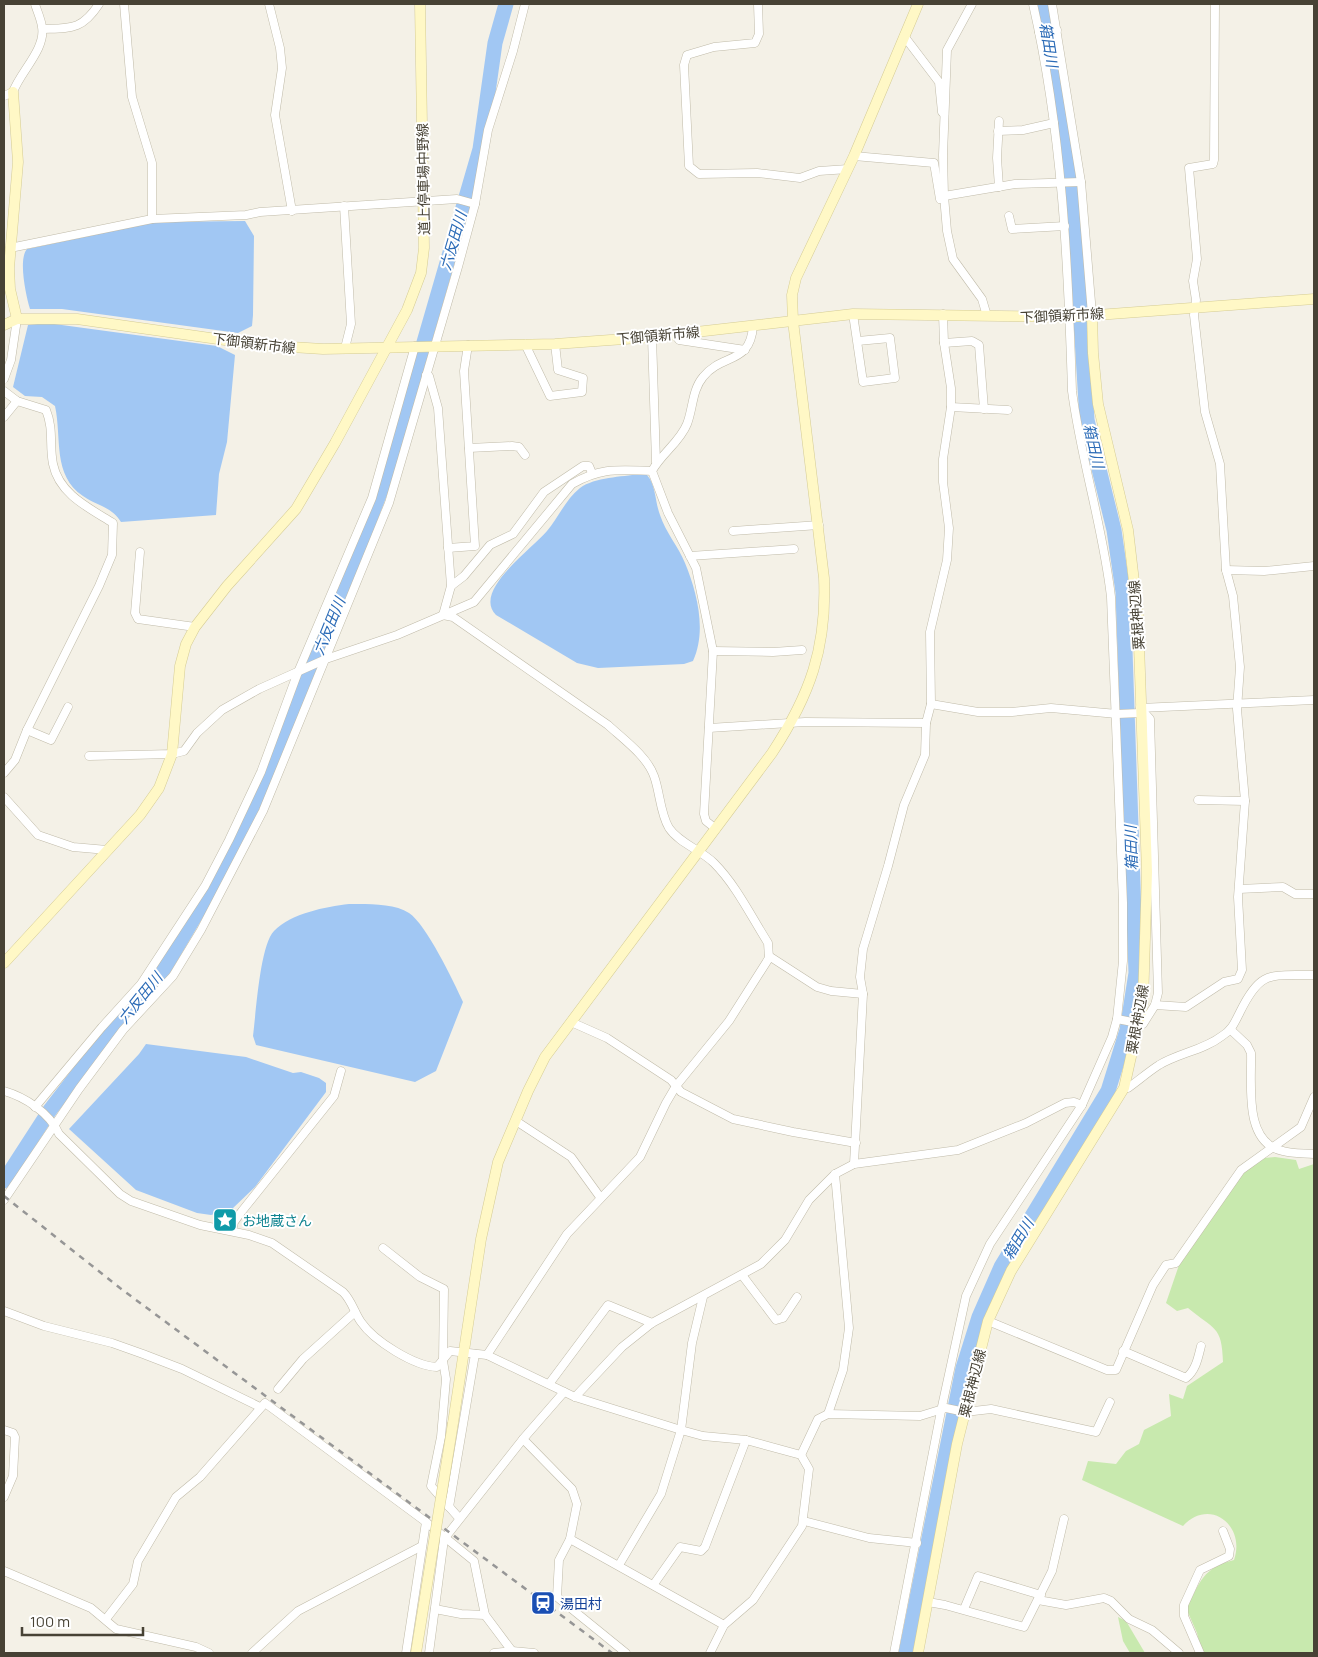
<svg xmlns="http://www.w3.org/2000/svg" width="1318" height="1657" viewBox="0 0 1318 1657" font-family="Manrope,'Noto Sans JP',sans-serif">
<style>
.green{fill:#c8e9ae}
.water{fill:#a1c7f3}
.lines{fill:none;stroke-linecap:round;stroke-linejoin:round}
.river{stroke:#a1c7f3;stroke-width:15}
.street-casing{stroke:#c0bba9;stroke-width:9}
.secondary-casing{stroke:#d5cc95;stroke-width:11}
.street{stroke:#fff;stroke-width:8}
.secondary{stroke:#fff8c6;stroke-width:10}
.rail{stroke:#969696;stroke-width:2.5;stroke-dasharray:6 6;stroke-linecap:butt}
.secondary-bridge-casing{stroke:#d5cc95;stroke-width:11;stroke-linecap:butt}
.secondary-bridge{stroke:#fff8c6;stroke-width:10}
.labels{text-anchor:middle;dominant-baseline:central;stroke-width:4;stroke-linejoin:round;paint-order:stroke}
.street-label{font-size:14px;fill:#474235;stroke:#fff}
.culture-label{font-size:14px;fill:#0d838f;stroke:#fff;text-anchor:start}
.transit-label{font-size:14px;fill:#164399;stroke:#fff;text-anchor:start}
.water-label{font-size:15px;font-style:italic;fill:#2b6bb7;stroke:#fff}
</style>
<rect width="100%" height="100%" fill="#f4f1e7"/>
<!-- green -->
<g class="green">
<path d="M1275,1157l21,3 3,9 15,-5v489h-112l-5,-20 -11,-25c14,-25 17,-41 48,-48 12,-34 -24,-63 -51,-34l-101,-46 6,-19 28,3 10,-13 13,-7 5,-14 27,-14 -2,-22 14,5 4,-13 36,-24c-1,-37 -9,-32 -35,-54l-11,3 -11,-8 13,-38 64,-93 22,-14z"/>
<path d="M1118,1617l8,4 19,32h-15l-7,-12z"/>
</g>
<!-- water -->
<g class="water">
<path d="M245,221l9,15 -1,79 -1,11 -14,7 -176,-24h-32c-4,-13 -12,-50 -3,-60l128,-27z"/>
<path d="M47,323l170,23 18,9 -8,87 -8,32 -3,41 -95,7c-10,-16 -24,-16 -38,-26 -31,-21 -21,-58 -28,-90l-13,-9 -17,-1 -12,-9 15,-62z"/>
<path d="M639,474l8,1c9,10 8,27 13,40 6,18 18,31 25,48 12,29 22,68 8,98l-9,3 -86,4 -21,-5 -81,-48c-24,-24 36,-66 51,-84 11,-13 19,-32 33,-43 15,-11 42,-11 59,-14z"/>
<path d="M349,904c18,0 45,-1 60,9 17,11 45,69 54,89l-27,69 -21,11 -159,-37 -3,-9c3,-23 7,-91 21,-105 18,-18 51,-24 75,-27z"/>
<path d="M146,1044l100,13 47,16 8,-1 18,6 7,5v9l-71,95 -23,22 -21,6 -14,-2 -61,-23 -67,-61 70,-75z"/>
</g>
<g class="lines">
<!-- river -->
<g class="river">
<path d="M4,1181l46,-71 55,-71 50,-55 92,-156 90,-221 45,-120 98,-338 15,-106 11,-39"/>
<path d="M906,1653l57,-285 16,-51 22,-50 107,-176 19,-61 9,-57 -13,-381 -9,-62 -27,-110 -14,-230 -31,-186"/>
</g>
<defs>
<g id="street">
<path d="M124,4l8,93 20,66v56"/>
<path d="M269,4l11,44 2,20 -7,47 17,96"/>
<path d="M758,4l1,30 -4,9 -41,4 -27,8 -3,10 5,101 10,8 58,-1 43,5 19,-7 29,-2"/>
<path d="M972,4l-25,46 -4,105 1,41 3,35 6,28 29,40 5,17"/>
<path d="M1052,4l29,178 11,132"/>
<path d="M43,29c28,-1 39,1 56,-25"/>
<path d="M1039,32l18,-2"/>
<path d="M904,36l35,46 3,30 2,2"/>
<path d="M4,96l9,-4c7,-20 33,-43 29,-65 -1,-8 -5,-16 -7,-23"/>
<path d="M998,131l25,-1 31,-7"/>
<path d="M854,156l80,7 6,36"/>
<path d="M999,187l-2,-29 2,-37"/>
<path d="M944,196l71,-12 66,-2"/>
<path d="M344,206l7,118 -6,24"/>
<path d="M1009,216l3,13 53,-3"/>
<path d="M10,248l142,-29 94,-4 14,-3 197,-13 18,5"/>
<path d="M853,314l10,68 32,-4 -5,-40 -32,3"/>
<path d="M675,334l4,6 66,10"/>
<path d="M652,337l4,125"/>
<path d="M944,343l28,-2 7,4 5,64"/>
<path d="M525,344l25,52 32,-4 1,-14 -25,-8 -3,-26"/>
<path d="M426,375l3,1 9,32 13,178 -8,29"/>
<path d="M4,379l7,-19 6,-41"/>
<path d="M4,391l13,10 29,9c8,20 3,34 7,54 6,30 36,44 60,59l-1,32 -13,31 -72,144 -12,30 -11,13"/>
<path d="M951,407l57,3"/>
<path d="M4,417l13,-16"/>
<path d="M469,448l43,-2 7,1 6,8"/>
<path d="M733,531l86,-6"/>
<path d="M448,548l27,-2 -11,-175 4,-26"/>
<path d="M140,552l-5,61 3,6 57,8"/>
<path d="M690,556l104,-7"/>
<path d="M1226,570l38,1 50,-5"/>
<path d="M451,586l13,-10 26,-31 23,-11 31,-42 39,-26h6l3,7"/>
<path d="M443,615l10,2 155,108c15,14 39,31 46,51 6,16 6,37 15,52 10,15 32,22 45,35 22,22 37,53 54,80l1,15 -40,63 -53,65 -10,17 -26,54 -73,77 -80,121"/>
<path d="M713,651l60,1 29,-2"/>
<path d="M931,704l47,8h34l39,-4 66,6 23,-1"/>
<path d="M1140,708l174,-8"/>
<path d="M709,728l96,-6 121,1"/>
<path d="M27,730l24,10 17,-33"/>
<path d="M89,756l83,-2 12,-3 13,-18 25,-23 37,-21 67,-30 71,-24 77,-33 98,-118c30,-17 46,-14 80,-13"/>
<path d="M4,797l34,38 35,12 34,3"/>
<path d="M1198,800l47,1"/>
<path d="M716,829l-10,-8 -2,-7 9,-163 -17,-83 -28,-55 -16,-42c9,-17 28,-29 35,-47 6,-15 5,-34 16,-47 19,-24 48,-12 50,-52"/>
<path d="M1239,889l44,-2 12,7h19"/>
<path d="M769,956l48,31 14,4 32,3"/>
<path d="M1155,1005l31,2 38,-25 14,-3 4,-9 -4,-73 7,-96 -8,-92 3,-42 -7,-71 -7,-26 -6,-106 -15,-52 -11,-97 2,-15 -3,-19 4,-22 -8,-91 24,-4 1,-4 1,-156"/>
<path d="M1117,1019l26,5 12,-19 3,-12 -8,-274 -9,-10"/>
<path d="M571,1022l36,16 64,42 10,12 52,27 60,13 63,11"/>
<path d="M1231,1030l16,15 4,8c1,31 -8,90 32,98 10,3 21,2 31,3"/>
<path d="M1124,1088h4c10,-7 20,-16 31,-23 20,-12 45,-15 63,-29 10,-6 13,-14 18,-24 21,-43 30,-36 74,-37"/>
<path d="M4,1091c21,6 46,22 55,43l61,60 11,7 69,24 49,10 23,8 71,49c9,9 11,20 18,30 13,19 53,44 76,45l13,-16 37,4 88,42 106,33 22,6 43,4 55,15 8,14 -7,57 -49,74 -29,25 -14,28"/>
<path d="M35,1107l67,-80 39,-43 64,-98 24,-46 32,-68 37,-100 74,-174 43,-152"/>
<path d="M516,1121l55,36 29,40"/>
<path d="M854,1164l9,-170 -3,-17 3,-28 25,-83 16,-61 21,-50 1,-32 5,-19 -1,-72 17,-72 2,-32 -6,-46v-23l8,-52v-19l-7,-45 -1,-29"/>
<path d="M4,1200l75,-111 44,-59 50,-54 28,-46 62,-119 126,-308 69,-236 17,-63 13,-74 25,-79 12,-47"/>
<path d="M232,1231l2,-9 8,-11 92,-115 7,-25"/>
<path d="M383,1248l37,29 24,12 -1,72 3,18 -5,58 -10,49 28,32"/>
<path d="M742,1275l34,45 7,-2 14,-21"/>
<path d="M4,1311l40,15 68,17 31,11 39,15 78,38"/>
<path d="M988,1321l119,49h9l37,-85 13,-20 10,-2 65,-93 60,-43 13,-30"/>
<path d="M1123,1351l63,27c10,-8 12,-20 15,-32"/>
<path d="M549,1384l59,-79 44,18"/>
<path d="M278,1389l25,-30 52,-47"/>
<path d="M575,1397l47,-50 30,-24 109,-59 24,-24 24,-40 26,-26 19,-10 104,-14 68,-27 39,-20 9,-1 8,3"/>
<path d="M828,1414l15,-44 6,-42 -14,-154"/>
<path d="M4,1430l9,3 2,4 -2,39 -9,21"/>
<path d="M523,1439l49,50 5,15 -7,35 -11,21 -2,37 69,56"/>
<path d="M801,1455l17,-36 10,-5 92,2 26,-8 19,4 26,-3 105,23 14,-30"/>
<path d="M449,1507l26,-153"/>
<path d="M804,1521l65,17 48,5"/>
<path d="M570,1539l154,86"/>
<path d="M619,1565l42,-71 20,-64 11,-87 11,-46"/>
<path d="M4,1571l87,37 25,21 80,18 13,6"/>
<path d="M654,1584l26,-37 21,4 4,-4 41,-107"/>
<path d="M1038,1600l28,5 38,-7 7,3 18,18 23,11 27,23"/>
<path d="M928,1602l17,3 79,22 28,-56 12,-52"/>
<path d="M435,1609l26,5 24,1"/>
<path d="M964,1609l14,-33 63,19"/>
<path d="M106,1619l27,-35 5,-23 38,-64 24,-20 65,-74 161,119 48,39 11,54 27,36"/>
<path d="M252,1653l46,-42 124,-65"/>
<path d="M406,1653l20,-131"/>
<path d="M429,1653l15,-114 79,-100 41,-47"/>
<path d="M494,1653l18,-2 22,2"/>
<path d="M894,1653l47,-242 25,-115 24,-52 92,-139 30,-68 5,-18 6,-58v-58l-12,-306c-8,-70 -30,-137 -39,-206 -4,-130 -10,-260 -39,-387"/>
<path d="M1200,1653l-16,-37v-11l16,-35 29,-14 1,-7 -7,-18"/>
</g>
<g id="secondary">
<path d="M13,92l5,70 -9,106 1,21 7,30"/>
<path d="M4,325l13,-6h60l183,26 63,4 232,-5 97,-7 201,-23 217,3 244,-18"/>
<path d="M4,963l136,-148 19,-27 13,-34 8,-88 6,-22 9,-17 32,-41 69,-77 39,-66 72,-133 14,-37 3,-25 -4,-244"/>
<path d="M453,1423l28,-184 17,-77 30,-71 17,-34 227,-304c38,-58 55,-105 52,-175l-31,-257 -1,-26 4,-17 58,-122 64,-152"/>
<path d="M918,1653l39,-209 31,-123 23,-50 113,-183 19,-85 4,-131 -9,-256 -10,-86 -30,-126 -5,-51 -1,-39"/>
</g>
</defs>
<!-- street casing -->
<use href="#street" class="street-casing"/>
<!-- secondary casing -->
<use href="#secondary" class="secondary-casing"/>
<!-- street -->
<use href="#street" class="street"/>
<!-- secondary -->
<use href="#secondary" class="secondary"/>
<!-- rail -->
<path class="rail" d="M4,1196l116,92 492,365"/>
<defs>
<path id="secondary-bridge" d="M416,1653l37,-230"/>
</defs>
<!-- secondary-bridge casing -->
<use href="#secondary-bridge" class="secondary-bridge-casing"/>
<!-- secondary-bridge -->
<use href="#secondary-bridge" class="secondary-bridge"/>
</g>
<!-- icons -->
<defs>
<symbol id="sight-square" viewBox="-11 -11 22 22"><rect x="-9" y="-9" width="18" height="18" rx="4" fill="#0f9aa8" stroke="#fff"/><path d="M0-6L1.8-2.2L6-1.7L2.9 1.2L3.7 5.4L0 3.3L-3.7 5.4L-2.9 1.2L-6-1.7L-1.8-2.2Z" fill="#fff"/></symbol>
<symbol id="station-square" viewBox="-11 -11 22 22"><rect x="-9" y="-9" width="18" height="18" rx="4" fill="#1a4fb4" stroke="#fff"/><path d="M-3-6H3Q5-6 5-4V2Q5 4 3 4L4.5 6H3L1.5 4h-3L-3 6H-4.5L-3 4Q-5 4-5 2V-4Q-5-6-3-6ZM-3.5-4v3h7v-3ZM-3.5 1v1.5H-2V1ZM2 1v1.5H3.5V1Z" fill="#fff"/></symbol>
</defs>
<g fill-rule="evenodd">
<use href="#sight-square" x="211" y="1206" width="28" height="28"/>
<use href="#station-square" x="529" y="1589" width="28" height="28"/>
</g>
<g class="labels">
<!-- street labels -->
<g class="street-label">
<text transform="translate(423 179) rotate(-91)">道上停車場中野線</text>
<text transform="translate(1062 315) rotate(-3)">下御領新市線</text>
<text transform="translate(658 335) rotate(-5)">下御領新市線</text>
<text transform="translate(254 343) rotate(7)">下御領新市線</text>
<text transform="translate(1136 615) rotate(-94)">粟根神辺線</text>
<text transform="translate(1137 1019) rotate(-80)">粟根神辺線</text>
<text transform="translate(972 1383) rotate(-76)">粟根神辺線</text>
</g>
<!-- culture labels -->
<g class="culture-label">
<text x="242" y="1220">お地蔵さん</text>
</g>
<!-- transit labels -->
<g class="transit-label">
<text x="560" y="1603">湯田村</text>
</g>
<!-- water labels -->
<g class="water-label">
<text transform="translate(1049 45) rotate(81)">箱田川</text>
<text transform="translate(453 241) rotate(-74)">六反田川</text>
<text transform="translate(1094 446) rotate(77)">箱田川</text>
<text transform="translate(329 626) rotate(-68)">六反田川</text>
<text transform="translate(1131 848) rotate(-92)">箱田川</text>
<text transform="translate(140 998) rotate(-51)">六反田川</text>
<text transform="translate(1018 1239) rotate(-59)">箱田川</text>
</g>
</g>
<!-- border -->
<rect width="1318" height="1657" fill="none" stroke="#474235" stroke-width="10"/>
<!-- scale -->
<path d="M22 1627v8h121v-8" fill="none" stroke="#474235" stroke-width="2.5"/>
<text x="30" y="1627" font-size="15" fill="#474235" stroke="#ffffff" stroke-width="4" paint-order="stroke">100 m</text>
</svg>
